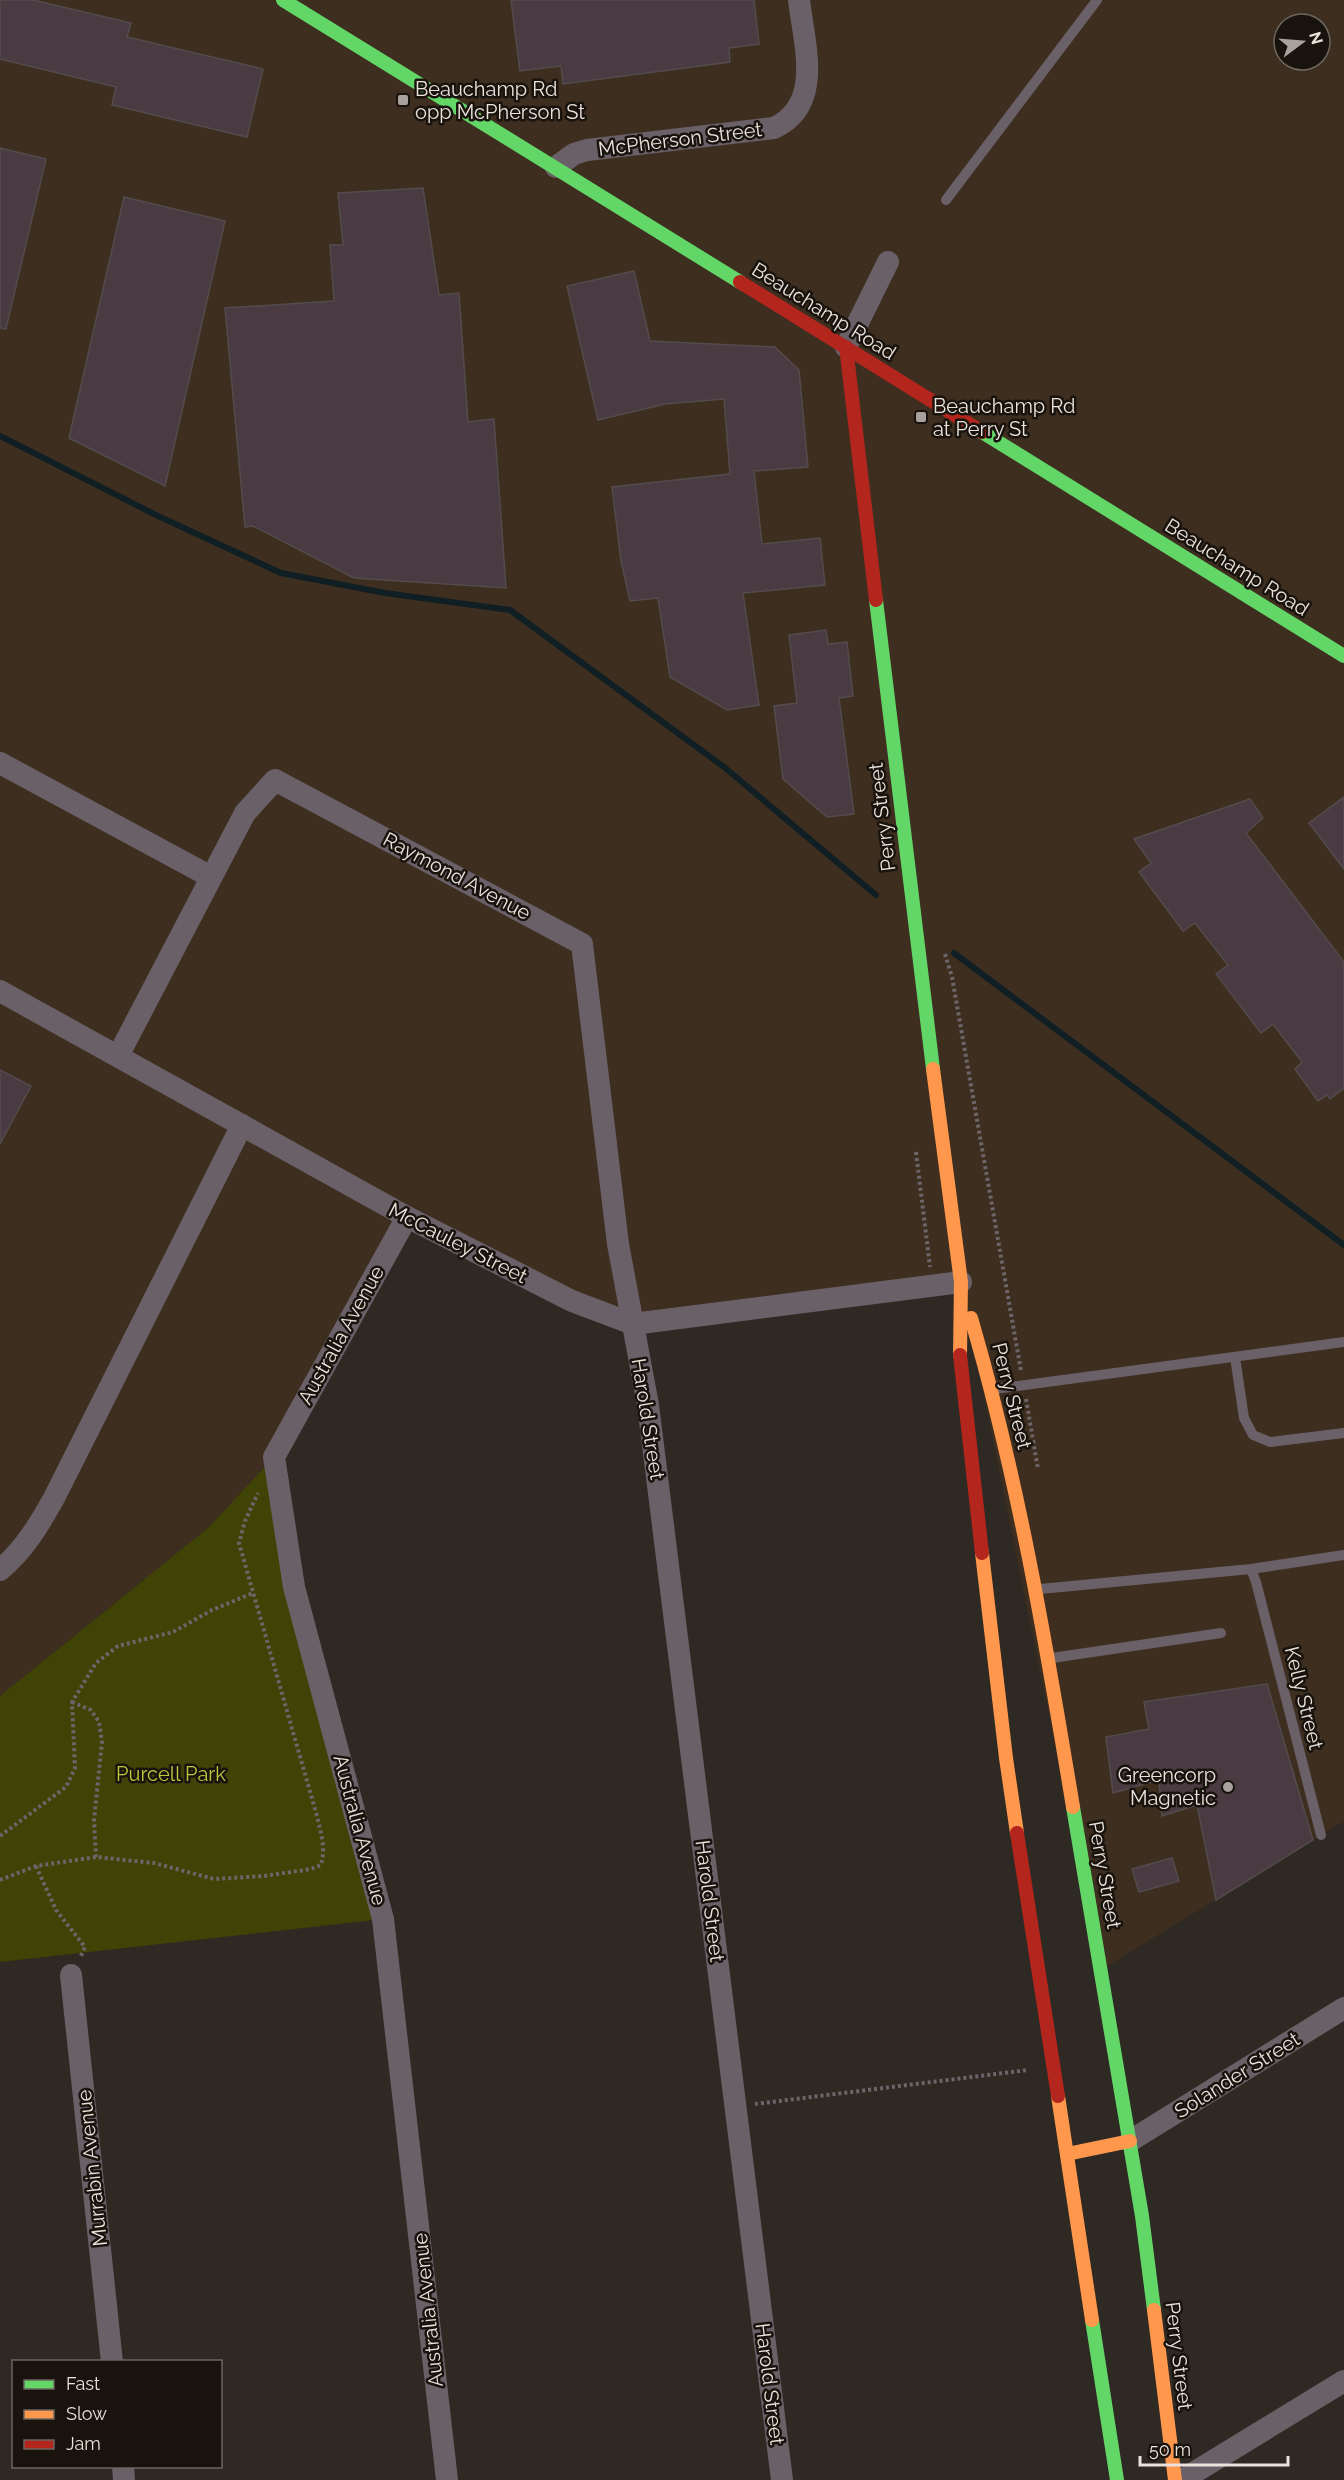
<svg xmlns="http://www.w3.org/2000/svg" width="1344" height="2480" viewBox="0 0 1344 2480" font-family="Raleway,sans-serif">
<style>
.built{fill:#3e2e1f;fill-rule:evenodd}
.green{fill:#3f4305}
.lines{fill:none;stroke-linecap:round;stroke-linejoin:round}
.stream{stroke:#0f1f23;stroke-width:6}
.building{fill:#4a3a42;stroke:#524c4c;stroke-width:1.5}
.path{stroke:#6c6569;stroke-width:4;stroke-dasharray:3 3;stroke-linecap:butt}
.lane{stroke:#696068;stroke-width:10}
.street{stroke:#696068;stroke-width:22}
.fast{stroke:#63d668;stroke-width:14}
.slow{stroke:#ff974d;stroke-width:14}
.jam{stroke:#b3261e;stroke-width:14}
.poi-dot{fill:#a9a19b;stroke:#18130d;stroke-width:2}
.labels{text-anchor:middle;dominant-baseline:central;stroke-width:5;stroke-linejoin:round;paint-order:stroke}
.poi-label{font-size:20px;fill:#eae2db;stroke:#18130d;text-anchor:start}
.street-label{font-size:20px;fill:#eae2db;stroke:#18130d}
.park-label{font-size:20px;fill:#bec93b;stroke:#18130d}
</style>
<rect width="100%" height="100%" fill="#2f2923"/>
<!-- built -->
<path class="built" d="M0,0h1344v1821l-243,149 -140,-687 -328,41 -226,-107 -133,240 -66,71 -208,168zM1284,24h36v36h-36z"/>
<!-- green -->
<path class="green" d="M274,1457l109,462 -383,43v-266l208,-168z"/>
<g class="lines">
<!-- stream -->
<g class="stream">
<path d="M0,436l158,80 123,57 104,20 125,17 214,157 152,128"/>
<path d="M954,953l390,292"/>
</g>
</g>
<!-- building -->
<g class="building">
<path d="M0,0h33l98,23 -4,14 136,32 -16,68 -135,-32 4,-18 -116,-28z"/>
<path d="M511,0h243l5,44 -30,4 1,14 -167,22 -2,-18 -41,5z"/>
<path d="M0,148l46,11 -40,170 -6,-1z"/>
<path d="M423,188l16,107 20,-2 9,129 26,-3 12,169 -152,-10 -101,-52 -8,1 -20,-219 109,-7 -4,-56h13l-5,-52z"/>
<path d="M124,197l101,24 -60,265 -96,-48z"/>
<path d="M634,271l16,70 125,6 24,23 9,97 -54,4 8,73 58,-6 5,47 -82,8 16,112 -32,5 -57,-33 -12,-79 -28,3 -9,-40 -9,-74 118,-13 -6,-75 -59,5 -67,16 -31,-134z"/>
<path d="M826,630l2,14 19,-2 6,54 -14,2 15,116 -27,3 -44,-38 -9,-73 23,-3 -8,-68z"/>
<path d="M1344,797v72l-35,-46z"/>
<path d="M1250,799l13,19 -17,15 98,129v126l-14,11 -3,-4 -9,6 -23,-32 7,-7 -29,-38 -12,9 -45,-59 12,-9 -33,-42 -12,8 -44,-59 12,-9 -17,-24z"/>
<path d="M0,1070l31,16 -31,58z"/>
<path d="M1267,1684l46,156 -97,60 -19,-95 -35,11 -3,-36 -46,13 -7,-56 43,-8 -5,-27z"/>
<path d="M1172,1858l7,23 -40,11 -7,-23z"/>
</g>
<g class="lines">
<!-- path -->
<g class="path">
<path d="M945,954l7,23 69,394"/>
<path d="M916,1152l14,115"/>
<path d="M1026,1399l12,70"/>
<path d="M72,1702l19,8 8,12 3,20 -8,78 2,37"/>
<path d="M0,1836l66,-49 9,-19 -3,-66 24,-39 22,-17 55,-14 39,-22 41,-17"/>
<path d="M36,1866l20,44 29,37 -5,11"/>
<path d="M0,1880l36,-14 60,-9 58,6 60,16 50,-3 47,-7 10,-4c5,-17 0,-32 -4,-49l-78,-273 6,-22 13,-28"/>
<path d="M755,2104l273,-34"/>
</g>
<!-- lane -->
<g class="lane">
<path d="M946,200l151,-200"/>
<path d="M1235,1357l9,61 9,17 17,7 74,-9"/>
<path d="M995,1389l349,-47"/>
<path d="M1251,1569l5,13 65,253"/>
<path d="M1040,1589l211,-20 93,-14"/>
<path d="M1052,1658l169,-25"/>
</g>
<!-- street -->
<g class="street">
<path d="M556,167l18,-13 13,-4 187,-22c50,-23 30,-84 25,-128"/>
<path d="M846,347l42,-85"/>
<path d="M0,763l211,114"/>
<path d="M0,991l407,226 165,84 61,23 328,-42"/>
<path d="M118,1056l127,-243 30,-33 307,164 36,300 30,161 134,1075"/>
<path d="M407,1217l-133,240 20,130 89,332 64,561"/>
<path d="M0,1570c24,-20 39,-45 54,-72l188,-373"/>
<path d="M71,1975l41,387"/>
<path d="M1130,2141l214,-133"/>
<path d="M123,2466l1,14"/>
<path d="M1182,2480l162,-99"/>
</g>
<!-- fast -->
<g class="fast">
<path d="M283,0l457,282"/>
<path d="M982,432l362,224"/>
<path d="M876,600l57,469"/>
<path d="M1073,1807l69,409 12,94"/>
<path d="M1092,2320l25,160"/>
</g>
<!-- slow -->
<g class="slow">
<path d="M933,1069l28,213 -1,73"/>
<path d="M971,1318c47,160 75,325 102,489"/>
<path d="M982,1553l24,205 11,75"/>
<path d="M1058,2096l34,224"/>
<path d="M1067,2154l63,-13"/>
<path d="M1154,2310l21,170"/>
</g>
<!-- jam -->
<g class="jam">
<path d="M740,282l242,150"/>
<path d="M846,347l30,253"/>
<path d="M960,1355l22,198"/>
<path d="M1017,1833l41,263"/>
</g>
</g>
<!-- markers -->
<g class="poi-dot">
<rect x="397" y="94" width="12" height="12" rx="3"/>
<rect x="915" y="411" width="12" height="12" rx="3"/>
<circle cx="1228" cy="1787" r="6"/>
</g>
<g class="labels">
<!-- poi labels -->
<g class="poi-label">
<text x="415" y="89">Beauchamp Rd<tspan x="415" dy="23">opp McPherson St</tspan></text>
<text x="933" y="406">Beauchamp Rd<tspan x="933" dy="23">at Perry St</tspan></text>
<text x="1216" y="1775" text-anchor="end">Greencorp<tspan x="1216" dy="23">Magnetic</tspan></text>
</g>
<!-- street labels -->
<g class="street-label">
<text transform="translate(680 139) rotate(-7)">McPherson Street</text>
<text transform="translate(824 311) rotate(32)">Beauchamp Road</text>
<text transform="translate(1237 567) rotate(32)">Beauchamp Road</text>
<text transform="translate(882 817) rotate(-97)">Perry Street</text>
<text transform="translate(457 876) rotate(28)">Raymond Avenue</text>
<text transform="translate(458 1243) rotate(27)">McCauley Street</text>
<text transform="translate(341 1335) rotate(-61)">Australia Avenue</text>
<text transform="translate(1012 1396) rotate(76)">Perry Street</text>
<text transform="translate(648 1419) rotate(81)">Harold Street</text>
<text transform="translate(1304 1698) rotate(76)">Kelly Street</text>
<text transform="translate(360 1830) rotate(75)">Australia Avenue</text>
<text transform="translate(1105 1875) rotate(80)">Perry Street</text>
<text transform="translate(710 1901) rotate(83)">Harold Street</text>
<text transform="translate(1237 2075) rotate(-32)">Solander Street</text>
<text transform="translate(92 2168) rotate(-96)">Murrabin Avenue</text>
<text transform="translate(428 2310) rotate(-96)">Australia Avenue</text>
<text transform="translate(1179 2356) rotate(83)">Perry Street</text>
<text transform="translate(770 2384) rotate(83)">Harold Street</text>
</g>
<!-- park labels -->
<g class="park-label">
<text x="171" y="1774">Purcell Park</text>
</g>
</g>
<!-- legend -->
<rect x="12" y="2360" width="210" height="108" fill="#18130d" stroke="#6c665f" stroke-width="1.5"/>
<rect x="24" y="2380" width="30" height="9" fill="#63d668" stroke="#6c665f" stroke-width="1.5"/>
<text x="66" y="2390" font-size="18" fill="#eae2db">Fast</text>
<rect x="24" y="2410" width="30" height="9" fill="#ff974d" stroke="#6c665f" stroke-width="1.5"/>
<text x="66" y="2420" font-size="18" fill="#eae2db">Slow</text>
<rect x="24" y="2440" width="30" height="9" fill="#b3261e" stroke="#6c665f" stroke-width="1.5"/>
<text x="66" y="2450" font-size="18" fill="#eae2db">Jam</text>
<!-- north arrow -->
<g transform="translate(1302 42) rotate(74)"><circle r="28" fill="#18130d" stroke="#6c665f" stroke-width="1.5"/>
<path d="M0-4.5L10 22L0 15L-10 22Z" fill="#a9a19b"/>
<text y="-9" font-size="16" font-weight="bold" text-anchor="middle" fill="#eae2db">N</text>
</g>
<!-- scale -->
<path d="M1140 2456v9h148v-9" fill="none" stroke="#eae2db" stroke-width="3"/>
<text x="1149" y="2456" font-size="18" fill="#eae2db" stroke="#18130d" stroke-width="4.5" paint-order="stroke">50 m</text>
</svg>
